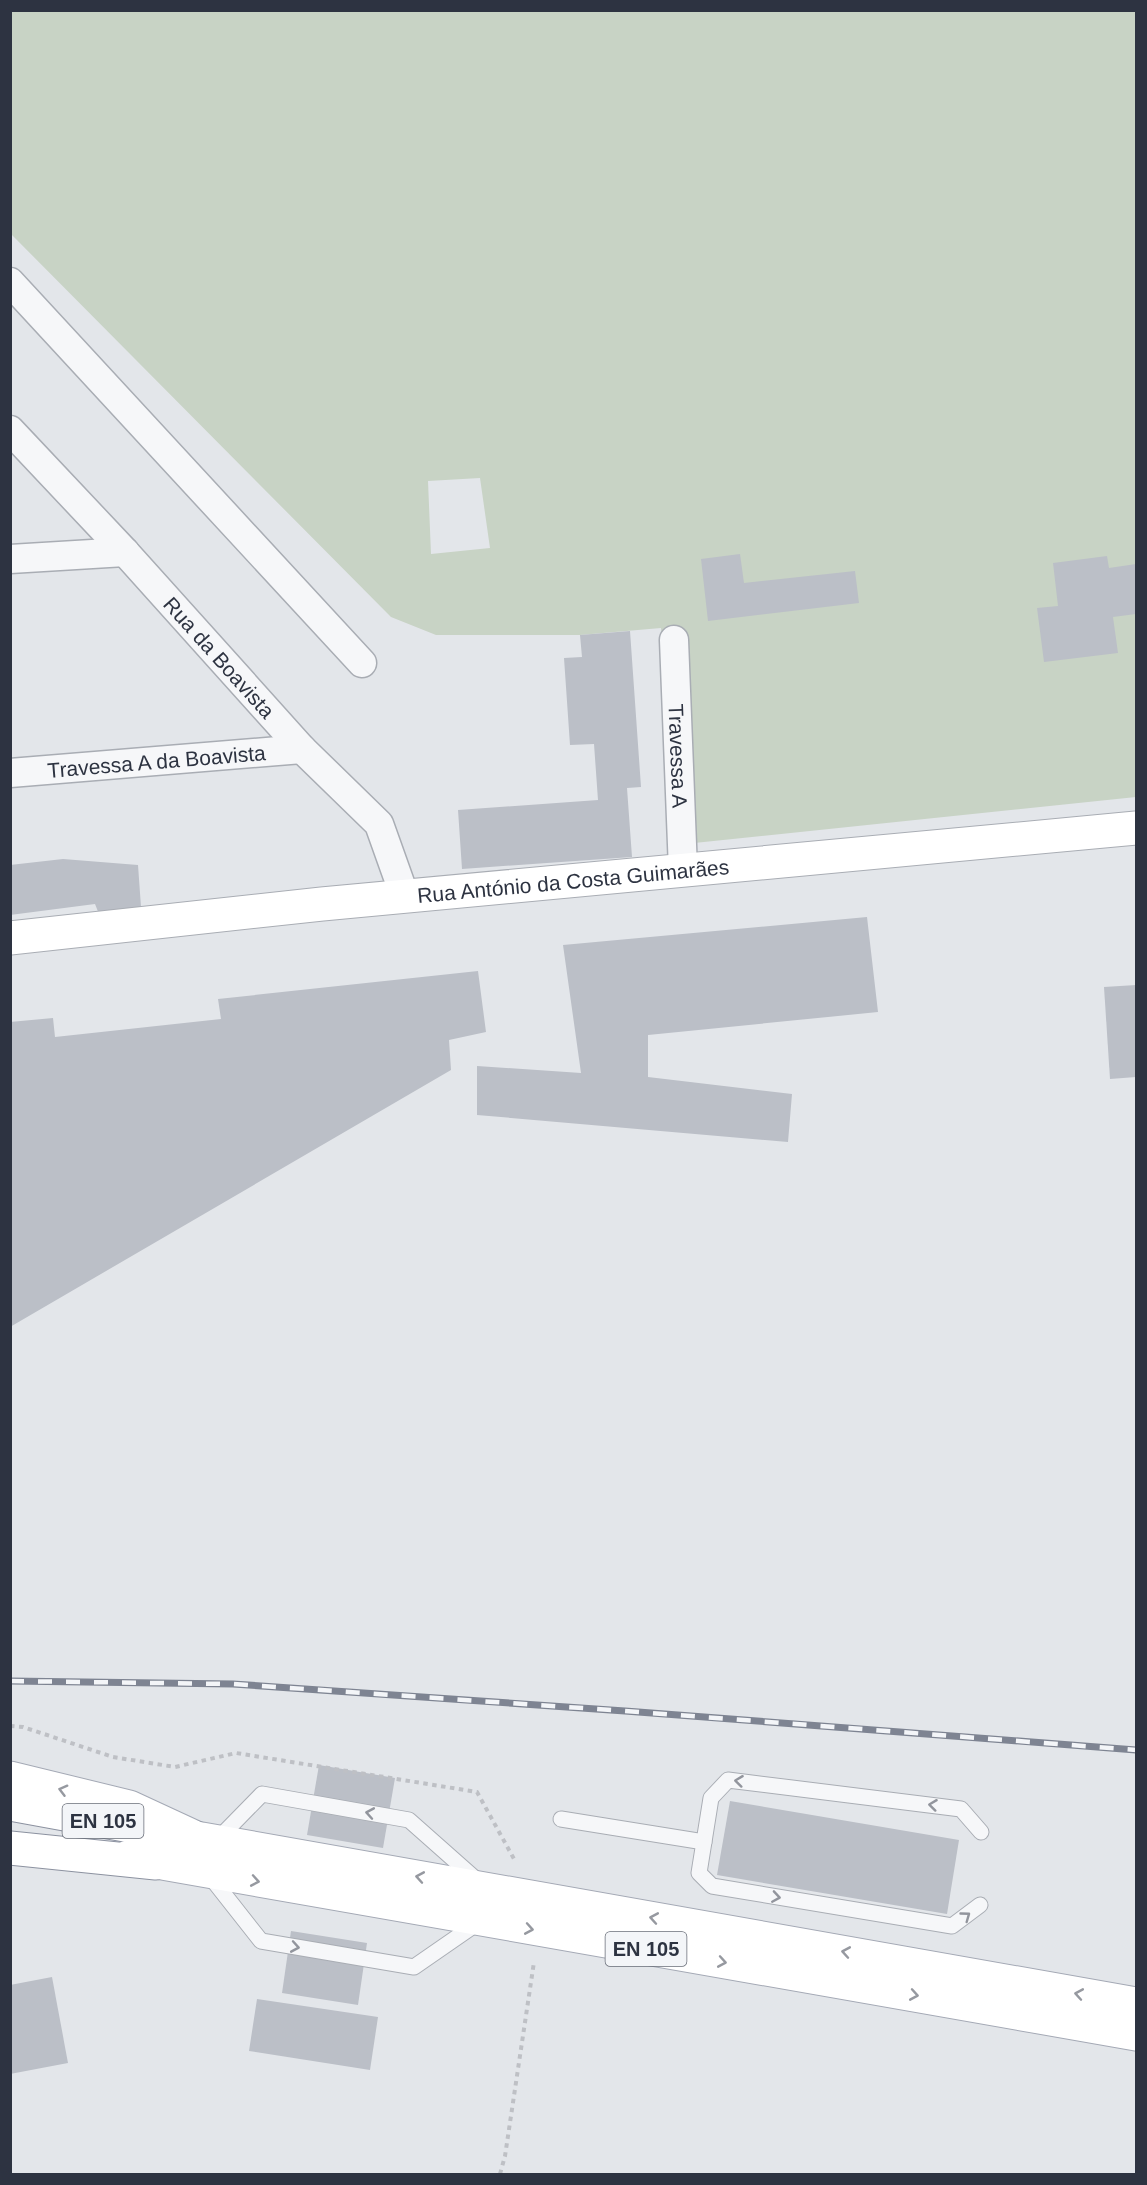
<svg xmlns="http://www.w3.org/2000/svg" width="1147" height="2185" viewBox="0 0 1147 2185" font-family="Helvetica,sans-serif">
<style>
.green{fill:#c8d3c5;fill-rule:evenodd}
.building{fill:#bbbfc7}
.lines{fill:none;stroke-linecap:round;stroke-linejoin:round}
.lane-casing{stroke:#a9adb4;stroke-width:17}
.street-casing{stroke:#a9adb4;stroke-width:31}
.secondary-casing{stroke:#a9adb4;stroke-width:35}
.primary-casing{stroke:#a4a9b5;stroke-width:35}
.highway-casing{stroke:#8c92a0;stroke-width:35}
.path{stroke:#bec0c5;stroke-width:4;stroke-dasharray:4.5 4.5;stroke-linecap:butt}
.lane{stroke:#f6f7f9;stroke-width:15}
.street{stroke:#f6f7f9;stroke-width:28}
.secondary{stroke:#fff;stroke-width:33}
.primary{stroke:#fff;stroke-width:33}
.highway{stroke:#fff;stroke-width:33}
.rail-casing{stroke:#7e8492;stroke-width:7}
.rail{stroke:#f3f5f8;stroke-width:4.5;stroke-dasharray:14;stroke-linecap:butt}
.oneway{stroke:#92959d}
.oneway2{stroke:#9699a0}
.labels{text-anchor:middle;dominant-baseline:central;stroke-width:6;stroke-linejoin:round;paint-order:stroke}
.shield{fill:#f3f5f8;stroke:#686d78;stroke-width:1.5}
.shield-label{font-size:20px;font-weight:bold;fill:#2d3341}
.street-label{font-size:21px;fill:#2d3341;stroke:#f3f5f8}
</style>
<rect width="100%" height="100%" fill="#e3e6ea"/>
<!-- green -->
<path class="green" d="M10,11h1126v786l-461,48 -14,-217 -81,7h-144l-45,-18 -380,-383zM480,478l10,70 -59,6 -3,-73z"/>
<!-- building -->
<g class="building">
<path d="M740,554l4,29 111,-12 4,32 -151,18 -7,-62z"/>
<path d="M1107,556l2,12 27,-4v50l-23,3 5,36 -74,9 -7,-54 21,-2 -5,-43z"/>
<path d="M630,631l11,156 -14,1 5,69 -170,12 -4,-59 140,-10 -4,-56 -24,1 -6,-87 18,-1 -2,-22z"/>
<path d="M63,859l75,6 3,42 -42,7 -4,-10 -85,11v-50z"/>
<path d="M867,917l11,95 -230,23v42l144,17 -4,48 -311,-27v-49l104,7 -18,-128z"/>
<path d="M478,971l8,61 -37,8 2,30 -441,257v-305l43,-4 2,19 166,-18 -3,-20z"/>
<path d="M1136,985v92l-26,2 -6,-92z"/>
<path d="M319,1765l76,13 -12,70 -76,-13z"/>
<path d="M730,1801l229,39 -12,74 -230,-39z"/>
<path d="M291,1931l76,12 -9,62 -76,-12z"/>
<path d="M52,1977l16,86 -58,11v-89z"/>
<path d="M257,1999l121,18 -8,53 -121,-19z"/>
</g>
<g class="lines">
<defs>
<g id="lane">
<path d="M561,1819l143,23"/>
<path d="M216,1841l46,-47 147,26 70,62"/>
<path d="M209,1875l52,66 153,26 65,-45"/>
<path d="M980,1905l-28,21 -240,-40 -13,-13 12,-75 17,-18 233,29 20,23"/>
</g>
<g id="street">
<path d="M10,282l352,381"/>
<path id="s1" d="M10,430l115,122 177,197 77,75 26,73"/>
<path d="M10,559l115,-7"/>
<path id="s2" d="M674,640l9,230"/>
<path id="s3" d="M10,773l292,-24"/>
</g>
<g id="secondary">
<path id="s4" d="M10,938l312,-34 814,-76"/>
</g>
<g id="primary">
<path d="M10,1778l119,29 67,31 940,166"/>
<path d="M128,1857l1008,177"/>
</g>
<g id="highway">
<path d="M10,1804l186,34"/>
<path d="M10,1848l146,15"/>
</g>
</defs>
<!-- lane casing -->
<use href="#lane" class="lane-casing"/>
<!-- street casing -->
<use href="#street" class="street-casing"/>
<!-- secondary casing -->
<use href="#secondary" class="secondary-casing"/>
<!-- primary casing -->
<use href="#primary" class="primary-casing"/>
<!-- highway casing -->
<use href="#highway" class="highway-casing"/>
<!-- path -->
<g class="path">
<path d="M10,1726l13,1 90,30 62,10 61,-14 241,39 37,67"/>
<path d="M500,2174l5,-18 29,-194"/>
</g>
<!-- lane -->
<use href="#lane" class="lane"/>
<!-- street -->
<use href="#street" class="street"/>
<!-- secondary -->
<use href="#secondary" class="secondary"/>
<!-- primary -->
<use href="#primary" class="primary"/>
<!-- highway -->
<use href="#highway" class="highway"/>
<defs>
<path id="rail" d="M10,1681l223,3 392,27 511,39"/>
</defs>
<!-- rail casing -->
<use href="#rail" class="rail-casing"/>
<!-- rail -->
<use href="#rail" class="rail"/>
</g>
<!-- one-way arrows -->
<defs><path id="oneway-chevron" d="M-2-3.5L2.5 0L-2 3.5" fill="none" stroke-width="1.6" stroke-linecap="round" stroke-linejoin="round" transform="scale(1.5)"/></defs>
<g class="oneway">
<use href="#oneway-chevron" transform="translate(739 1781) rotate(-173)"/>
<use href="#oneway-chevron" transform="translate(933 1805) rotate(-173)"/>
<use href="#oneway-chevron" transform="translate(370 1813) rotate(-170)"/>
<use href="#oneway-chevron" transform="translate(776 1897) rotate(9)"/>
<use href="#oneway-chevron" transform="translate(966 1916) rotate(-36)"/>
<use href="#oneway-chevron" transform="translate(295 1947) rotate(10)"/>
</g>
<g class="oneway2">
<use href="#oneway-chevron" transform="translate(63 1790) rotate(-165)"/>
<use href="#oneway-chevron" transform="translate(420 1877) rotate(-170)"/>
<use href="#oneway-chevron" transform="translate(255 1881) rotate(10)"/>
<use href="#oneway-chevron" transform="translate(654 1918) rotate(-170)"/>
<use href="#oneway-chevron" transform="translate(529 1929) rotate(10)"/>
<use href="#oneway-chevron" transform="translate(846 1952) rotate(-170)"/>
<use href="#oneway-chevron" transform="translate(722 1962) rotate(10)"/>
<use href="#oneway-chevron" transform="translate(1079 1994) rotate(-170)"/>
<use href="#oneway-chevron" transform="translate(914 1995) rotate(10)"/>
</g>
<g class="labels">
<!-- shield labels -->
<g class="shield">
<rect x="62.5" y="1804" width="81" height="34" rx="4.5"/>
<rect x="605.5" y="1932" width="81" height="34" rx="4.5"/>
</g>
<g class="shield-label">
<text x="103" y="1821">EN 105</text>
<text x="646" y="1949">EN 105</text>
</g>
<!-- street labels -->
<g class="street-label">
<text stroke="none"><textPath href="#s1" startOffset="309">Rua da Boavista</textPath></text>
<text stroke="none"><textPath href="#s2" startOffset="116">Travessa A</textPath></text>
<text stroke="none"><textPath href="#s3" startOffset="147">Travessa A da Boavista</textPath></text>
<text stroke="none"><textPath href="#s4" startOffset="566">Rua António da Costa Guimarães</textPath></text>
</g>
</g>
<!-- border -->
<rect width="1147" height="2185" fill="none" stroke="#2d3341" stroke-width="24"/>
</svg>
